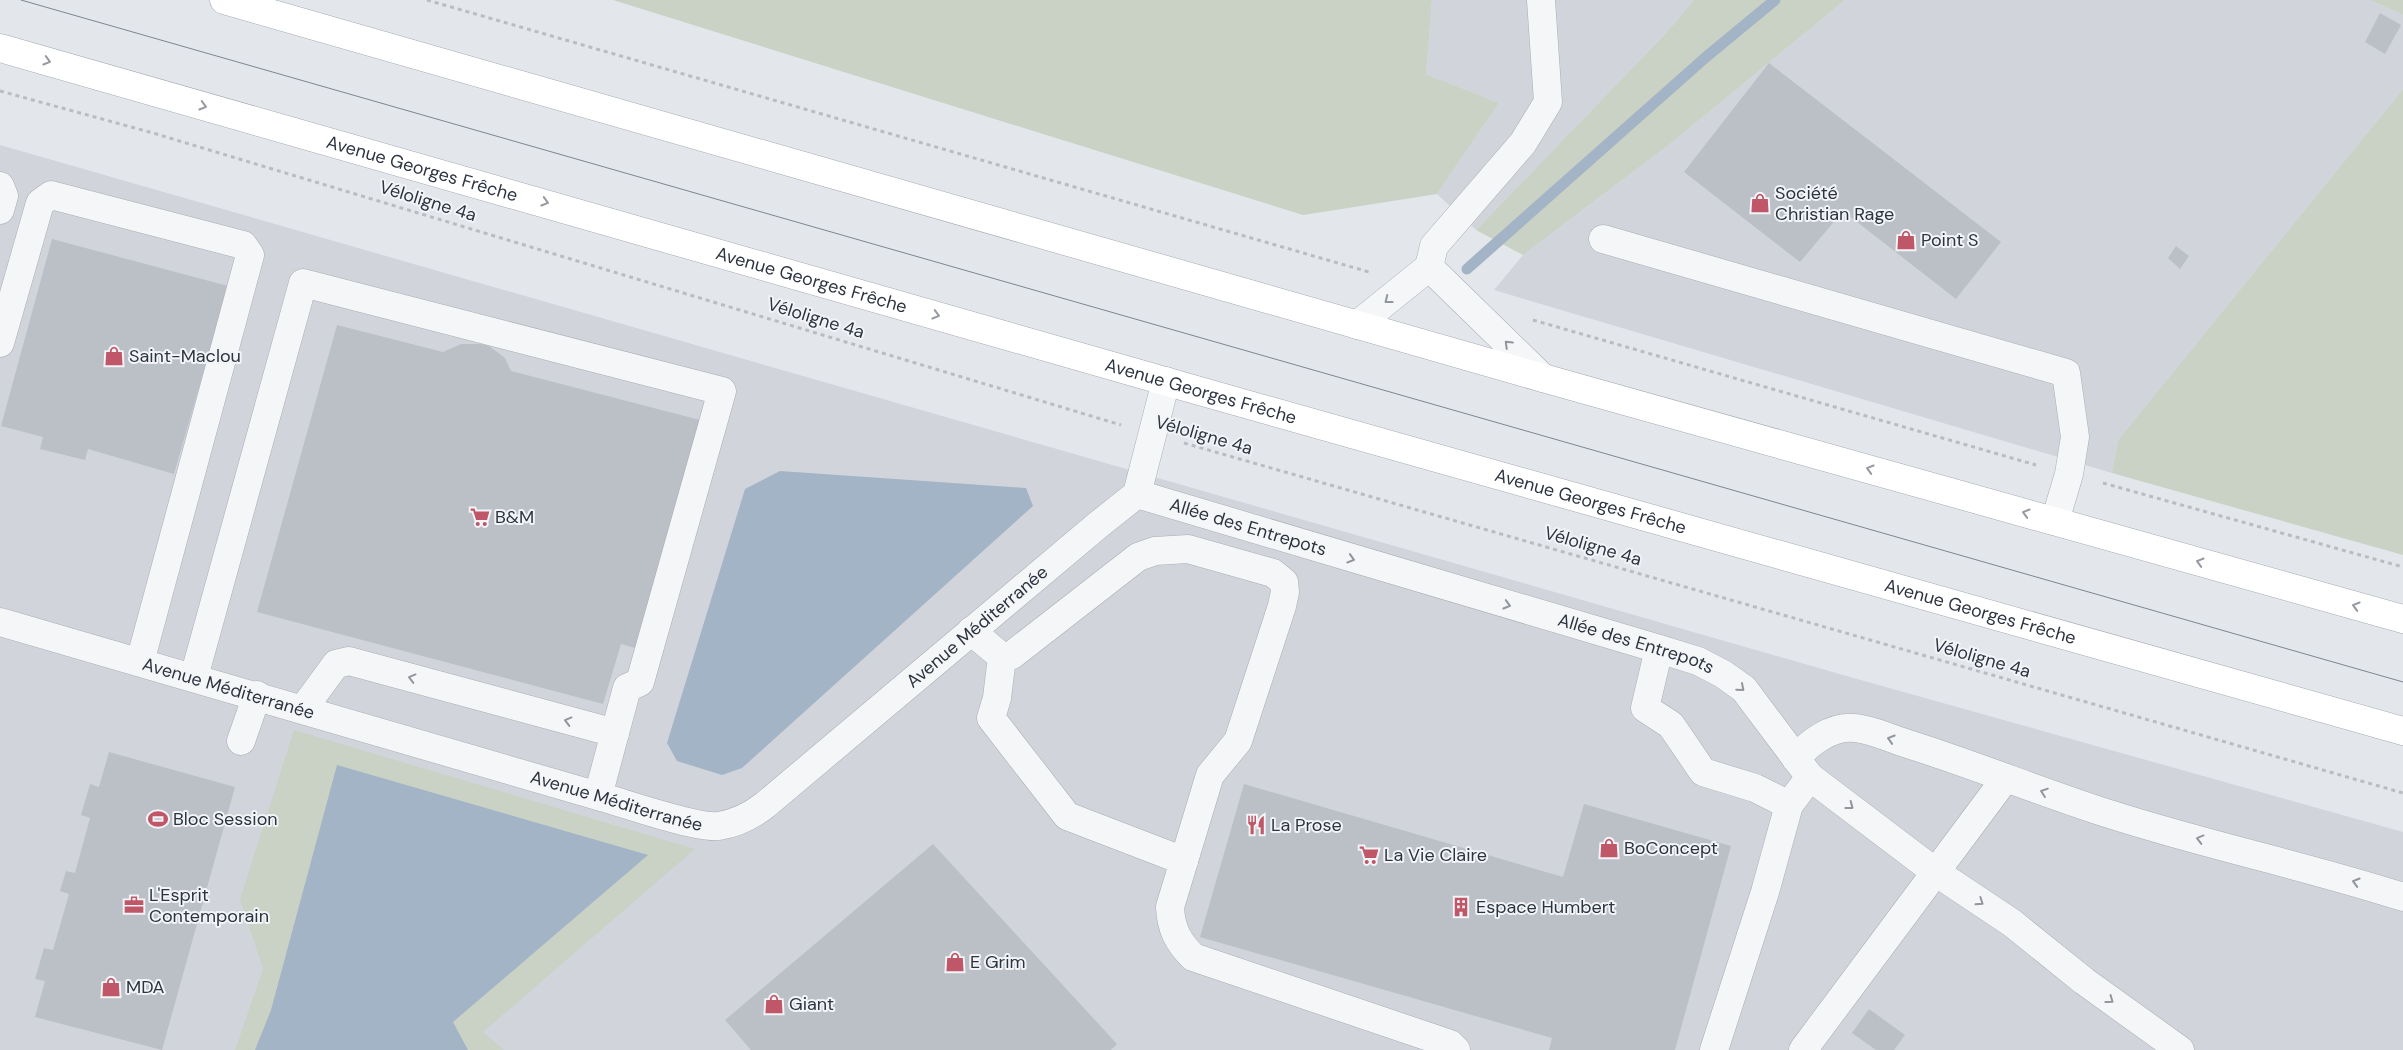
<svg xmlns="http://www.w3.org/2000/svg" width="2403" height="1050" viewBox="0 0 2403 1050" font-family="'DM Sans',sans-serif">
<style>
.built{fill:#d1d5db}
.green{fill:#c9d2c5}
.water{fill:#a2b4c5}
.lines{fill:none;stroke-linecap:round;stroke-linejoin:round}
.stream{stroke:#a2b4c5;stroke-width:11}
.building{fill:#bbbfc6}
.minor-casing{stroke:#a9adb4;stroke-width:29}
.major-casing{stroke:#a4aab4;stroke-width:29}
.path{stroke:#b9bcc1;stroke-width:3;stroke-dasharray:4 4;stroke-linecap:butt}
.minor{stroke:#f5f6f8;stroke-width:28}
.major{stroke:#fff;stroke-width:28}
.tram{stroke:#7e8691;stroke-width:1}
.oneway{stroke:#969aa0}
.oneway2{stroke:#91959c}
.labels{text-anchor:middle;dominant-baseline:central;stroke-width:4;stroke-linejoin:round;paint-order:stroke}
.street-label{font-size:18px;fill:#2d3440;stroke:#f2f4f7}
.poi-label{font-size:18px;fill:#2d3440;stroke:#f2f4f7;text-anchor:start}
</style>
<rect width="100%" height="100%" fill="#e3e6ea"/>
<!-- built -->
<g class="built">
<path d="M1432,0h262l-28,33 -190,197 -39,-36 62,-91 -73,-29z"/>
<path d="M1845,0h525l33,15v74l-285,351 -6,33 -618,-183 29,-35 147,-111z"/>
<path d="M0,145l1843,530 560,157v218h-2403z"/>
</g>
<!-- green -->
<g class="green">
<path d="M613,0h819l-6,74 73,29 -62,91 -134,21z"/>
<path d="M1694,0h151l-175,144 -147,111 -47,-25 190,-197z"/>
<path d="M2370,0h33v15z"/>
<path d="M2403,89v466l-291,-82 6,-33z"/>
<path d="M294,730l401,119 -212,183 21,18h-269l28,-81 -23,-70z"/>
</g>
<!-- water -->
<g class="water">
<path d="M780,471l246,17 7,18 -291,262 -20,7 -45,-14 -10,-18 78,-254z"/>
<path d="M337,765l311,90 -195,167 15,28h-213l16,-40z"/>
</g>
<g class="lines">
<!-- stream -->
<path class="stream" d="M1467,269l239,-212 69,-57"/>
</g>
<!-- building -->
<g class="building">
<path d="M2380,13l21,12 -16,29 -20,-12z"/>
<path d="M1769,63l232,179 -45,57 -113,-88 -43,51 -116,-90z"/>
<path d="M52,239l176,47 -54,188 -86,-25 -3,11 -45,-11 3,-12 -42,-11z"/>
<path d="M2176,246l13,10 -9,13 -12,-11z"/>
<path d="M337,325l106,27 18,-8h20l8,2 16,12 6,13 193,50 -65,228 -18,-5 -18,60 -346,-92z"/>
<path d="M109,752l126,35 -73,263 -127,-33 10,-36 -10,-2 9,-31 9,2 16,-56 -9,-3 6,-20 9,2 15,-55 -9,-3 9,-31 9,3z"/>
<path d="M1244,784l319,93 21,-73 147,42 -56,204h-126l3,-12 -352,-101z"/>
<path d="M933,844l184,200 -6,6h-360l-26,-30z"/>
<path d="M1869,1009l36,26 -11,15h-18l-24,-17z"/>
</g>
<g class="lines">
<defs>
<g id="minor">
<path d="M0,186l4,10 -4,14"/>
<path d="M1603,239l463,134 9,64 -6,37 -14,47"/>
<path d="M1429,267l5,-21 89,-103 25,-41 -7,-102"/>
<path d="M1357,325l72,-58 114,111"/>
<path d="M0,343l40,-140 11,-8 192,50 7,10 -110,407"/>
<path id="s1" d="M1137,494l522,155 39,12 25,13 21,15 66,88 124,94 78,52 72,58 96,69"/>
<path d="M1137,494l29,-113"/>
<path id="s2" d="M0,622l598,174c26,7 99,33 121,30 18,-3 32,-10 46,-21l333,-280 39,-31"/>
<path d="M971,631l31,26 10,-2 126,-98 17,-6 33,-2 85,24 11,9 1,10 -3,14 -44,135 -28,34 -40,132c1,22 8,35 23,50l257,87 6,6"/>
<path d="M1659,649l-14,59 26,17 32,47 52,16 34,17"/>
<path d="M1002,657l-5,41 -6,20 76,98 117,45"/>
<path d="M194,677l109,-394 419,108 -82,291 -13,6 -29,108"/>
<path d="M303,709l33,-45 13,-3 266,72"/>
<path d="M241,741l16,-46"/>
<path d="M1796,759c12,-16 37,-34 58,-31 17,1 37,11 54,16 63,20 123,44 186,65 101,34 207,55 309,88"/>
<path d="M1714,1050l51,-158 24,-87 21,-28"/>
<path d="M1803,1050l202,-271"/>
</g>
<g id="major">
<path d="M224,0l1319,378 860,241"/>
<path id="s3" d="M0,48l1189,340 1214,343"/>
</g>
</defs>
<!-- minor casing -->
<use href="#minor" class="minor-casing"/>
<!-- major casing -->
<use href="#major" class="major-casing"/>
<!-- path -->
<g class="path">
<path d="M427,0l942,272"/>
<path d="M0,91l153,42 968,292"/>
<path d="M1533,320l503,145"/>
<path d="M1184,443l1219,350"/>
<path d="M2103,483l300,84"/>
</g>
<!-- minor -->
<use href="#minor" class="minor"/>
<!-- major -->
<use href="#major" class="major"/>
<!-- tram -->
<path class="tram" d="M21,0l2382,682"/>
</g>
<!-- one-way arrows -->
<defs><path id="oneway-chevron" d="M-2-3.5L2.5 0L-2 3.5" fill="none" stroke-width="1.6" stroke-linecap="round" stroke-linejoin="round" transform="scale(1.25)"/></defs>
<g class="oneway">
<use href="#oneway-chevron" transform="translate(47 61) rotate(16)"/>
<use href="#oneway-chevron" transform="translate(203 106) rotate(16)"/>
<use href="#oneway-chevron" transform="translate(545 202) rotate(16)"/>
<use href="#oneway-chevron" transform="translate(936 315) rotate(16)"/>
<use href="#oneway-chevron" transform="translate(1870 469) rotate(-164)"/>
<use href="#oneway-chevron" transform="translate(2026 513) rotate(-164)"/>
<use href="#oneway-chevron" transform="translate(2200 562) rotate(-164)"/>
<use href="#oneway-chevron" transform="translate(2356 606) rotate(-164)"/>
</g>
<g class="oneway2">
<use href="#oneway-chevron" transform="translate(1388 300) rotate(142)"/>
<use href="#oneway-chevron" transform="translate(1508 344) rotate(-136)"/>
<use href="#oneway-chevron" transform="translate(1351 559) rotate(17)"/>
<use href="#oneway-chevron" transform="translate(1507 605) rotate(16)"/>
<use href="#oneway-chevron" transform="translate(412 678) rotate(-165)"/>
<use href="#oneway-chevron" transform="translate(1741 688) rotate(41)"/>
<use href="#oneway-chevron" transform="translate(568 721) rotate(-165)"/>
<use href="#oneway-chevron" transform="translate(1891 739) rotate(-163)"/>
<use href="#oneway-chevron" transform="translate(2044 792) rotate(-161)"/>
<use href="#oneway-chevron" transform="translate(1850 806) rotate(37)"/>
<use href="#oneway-chevron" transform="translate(2200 839) rotate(-165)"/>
<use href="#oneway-chevron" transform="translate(2356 882) rotate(-164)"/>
<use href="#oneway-chevron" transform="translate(1980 902) rotate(34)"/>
<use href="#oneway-chevron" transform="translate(2110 1000) rotate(36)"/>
</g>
<!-- icons -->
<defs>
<symbol id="shop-bare" viewBox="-9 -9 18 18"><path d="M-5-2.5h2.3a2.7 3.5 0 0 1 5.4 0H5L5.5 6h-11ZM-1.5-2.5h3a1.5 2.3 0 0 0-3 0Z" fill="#bf5768" stroke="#f2f4f7" stroke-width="2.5" paint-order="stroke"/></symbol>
<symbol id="supermarket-bare" viewBox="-9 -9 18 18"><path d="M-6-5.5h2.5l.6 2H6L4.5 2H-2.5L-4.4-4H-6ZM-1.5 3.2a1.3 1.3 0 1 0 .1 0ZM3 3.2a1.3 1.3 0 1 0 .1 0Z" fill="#bf5768" stroke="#f2f4f7" stroke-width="2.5" paint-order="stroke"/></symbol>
<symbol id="stadium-bare" viewBox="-9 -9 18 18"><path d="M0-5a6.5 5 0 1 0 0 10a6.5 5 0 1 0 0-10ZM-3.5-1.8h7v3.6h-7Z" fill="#bf5768" stroke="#f2f4f7" stroke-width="2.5" paint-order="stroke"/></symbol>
<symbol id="restaurant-bare" viewBox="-9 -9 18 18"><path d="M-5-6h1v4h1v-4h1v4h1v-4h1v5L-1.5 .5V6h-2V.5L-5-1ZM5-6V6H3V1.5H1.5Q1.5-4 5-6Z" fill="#bf5768" stroke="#f2f4f7" stroke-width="2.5" paint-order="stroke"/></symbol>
<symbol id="office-bare" viewBox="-9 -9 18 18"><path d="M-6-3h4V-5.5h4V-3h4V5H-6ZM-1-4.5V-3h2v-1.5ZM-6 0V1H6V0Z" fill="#bf5768" stroke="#f2f4f7" stroke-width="2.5" paint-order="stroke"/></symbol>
<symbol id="building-bare" viewBox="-9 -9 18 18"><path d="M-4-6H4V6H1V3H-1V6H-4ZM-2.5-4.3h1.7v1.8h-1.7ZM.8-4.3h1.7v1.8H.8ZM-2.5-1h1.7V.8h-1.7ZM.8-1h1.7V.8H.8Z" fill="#bf5768" stroke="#f2f4f7" stroke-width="2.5" paint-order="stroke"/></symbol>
</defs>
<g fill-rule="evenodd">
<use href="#shop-bare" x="1746" y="189" width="28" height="28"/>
<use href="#shop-bare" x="1892" y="226" width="28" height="28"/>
<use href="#shop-bare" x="100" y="342" width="28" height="28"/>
<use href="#supermarket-bare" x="466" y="503" width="28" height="28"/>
<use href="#stadium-bare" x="144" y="805" width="28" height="28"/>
<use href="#restaurant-bare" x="1242" y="811" width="28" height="28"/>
<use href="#shop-bare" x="1595" y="834" width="28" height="28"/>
<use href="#supermarket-bare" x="1355" y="841" width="28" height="28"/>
<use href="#office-bare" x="120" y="891" width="28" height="28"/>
<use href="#building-bare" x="1447" y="893" width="28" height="28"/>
<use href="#shop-bare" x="941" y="948" width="28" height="28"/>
<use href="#shop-bare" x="97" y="973" width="28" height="28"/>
<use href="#shop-bare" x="760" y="990" width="28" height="28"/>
</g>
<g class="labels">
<!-- street labels -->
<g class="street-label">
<text stroke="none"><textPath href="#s3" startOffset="439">Avenue Georges Frêche</textPath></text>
<text transform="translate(428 201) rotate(17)">Véloligne 4a</text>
<text stroke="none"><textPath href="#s3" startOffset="844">Avenue Georges Frêche</textPath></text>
<text transform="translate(816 318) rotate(17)">Véloligne 4a</text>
<text stroke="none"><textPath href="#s3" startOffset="1249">Avenue Georges Frêche</textPath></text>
<text transform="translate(1204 435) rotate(16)">Véloligne 4a</text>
<text stroke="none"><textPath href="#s3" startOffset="1654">Avenue Georges Frêche</textPath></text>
<text stroke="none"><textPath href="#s1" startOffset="116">Allée des Entrepots</textPath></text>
<text transform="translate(1593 546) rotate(16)">Véloligne 4a</text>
<text stroke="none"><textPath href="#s3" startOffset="2059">Avenue Georges Frêche</textPath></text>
<text stroke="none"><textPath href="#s2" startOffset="1076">Avenue Méditerranée</textPath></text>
<text stroke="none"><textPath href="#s1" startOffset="521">Allée des Entrepots</textPath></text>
<text transform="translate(1982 658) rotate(16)">Véloligne 4a</text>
<text stroke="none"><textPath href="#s2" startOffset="238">Avenue Méditerranée</textPath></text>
<text stroke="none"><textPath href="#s2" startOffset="642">Avenue Méditerranée</textPath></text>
</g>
<!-- poi labels -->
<g class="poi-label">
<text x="1775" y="193">Société<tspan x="1775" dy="21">Christian Rage</tspan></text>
<text x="1921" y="240">Point S</text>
<text x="129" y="356">Saint-Maclou</text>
<text x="495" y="517">B&amp;M</text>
<text x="173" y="819">Bloc Session</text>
<text x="1271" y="825">La Prose</text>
<text x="1624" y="848">BoConcept</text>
<text x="1384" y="855">La Vie Claire</text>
<text x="149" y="895">L'Esprit<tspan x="149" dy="21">Contemporain</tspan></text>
<text x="1476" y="907">Espace Humbert</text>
<text x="970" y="962">E Grim</text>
<text x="126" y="987">MDA</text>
<text x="789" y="1004">Giant</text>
</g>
</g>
</svg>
